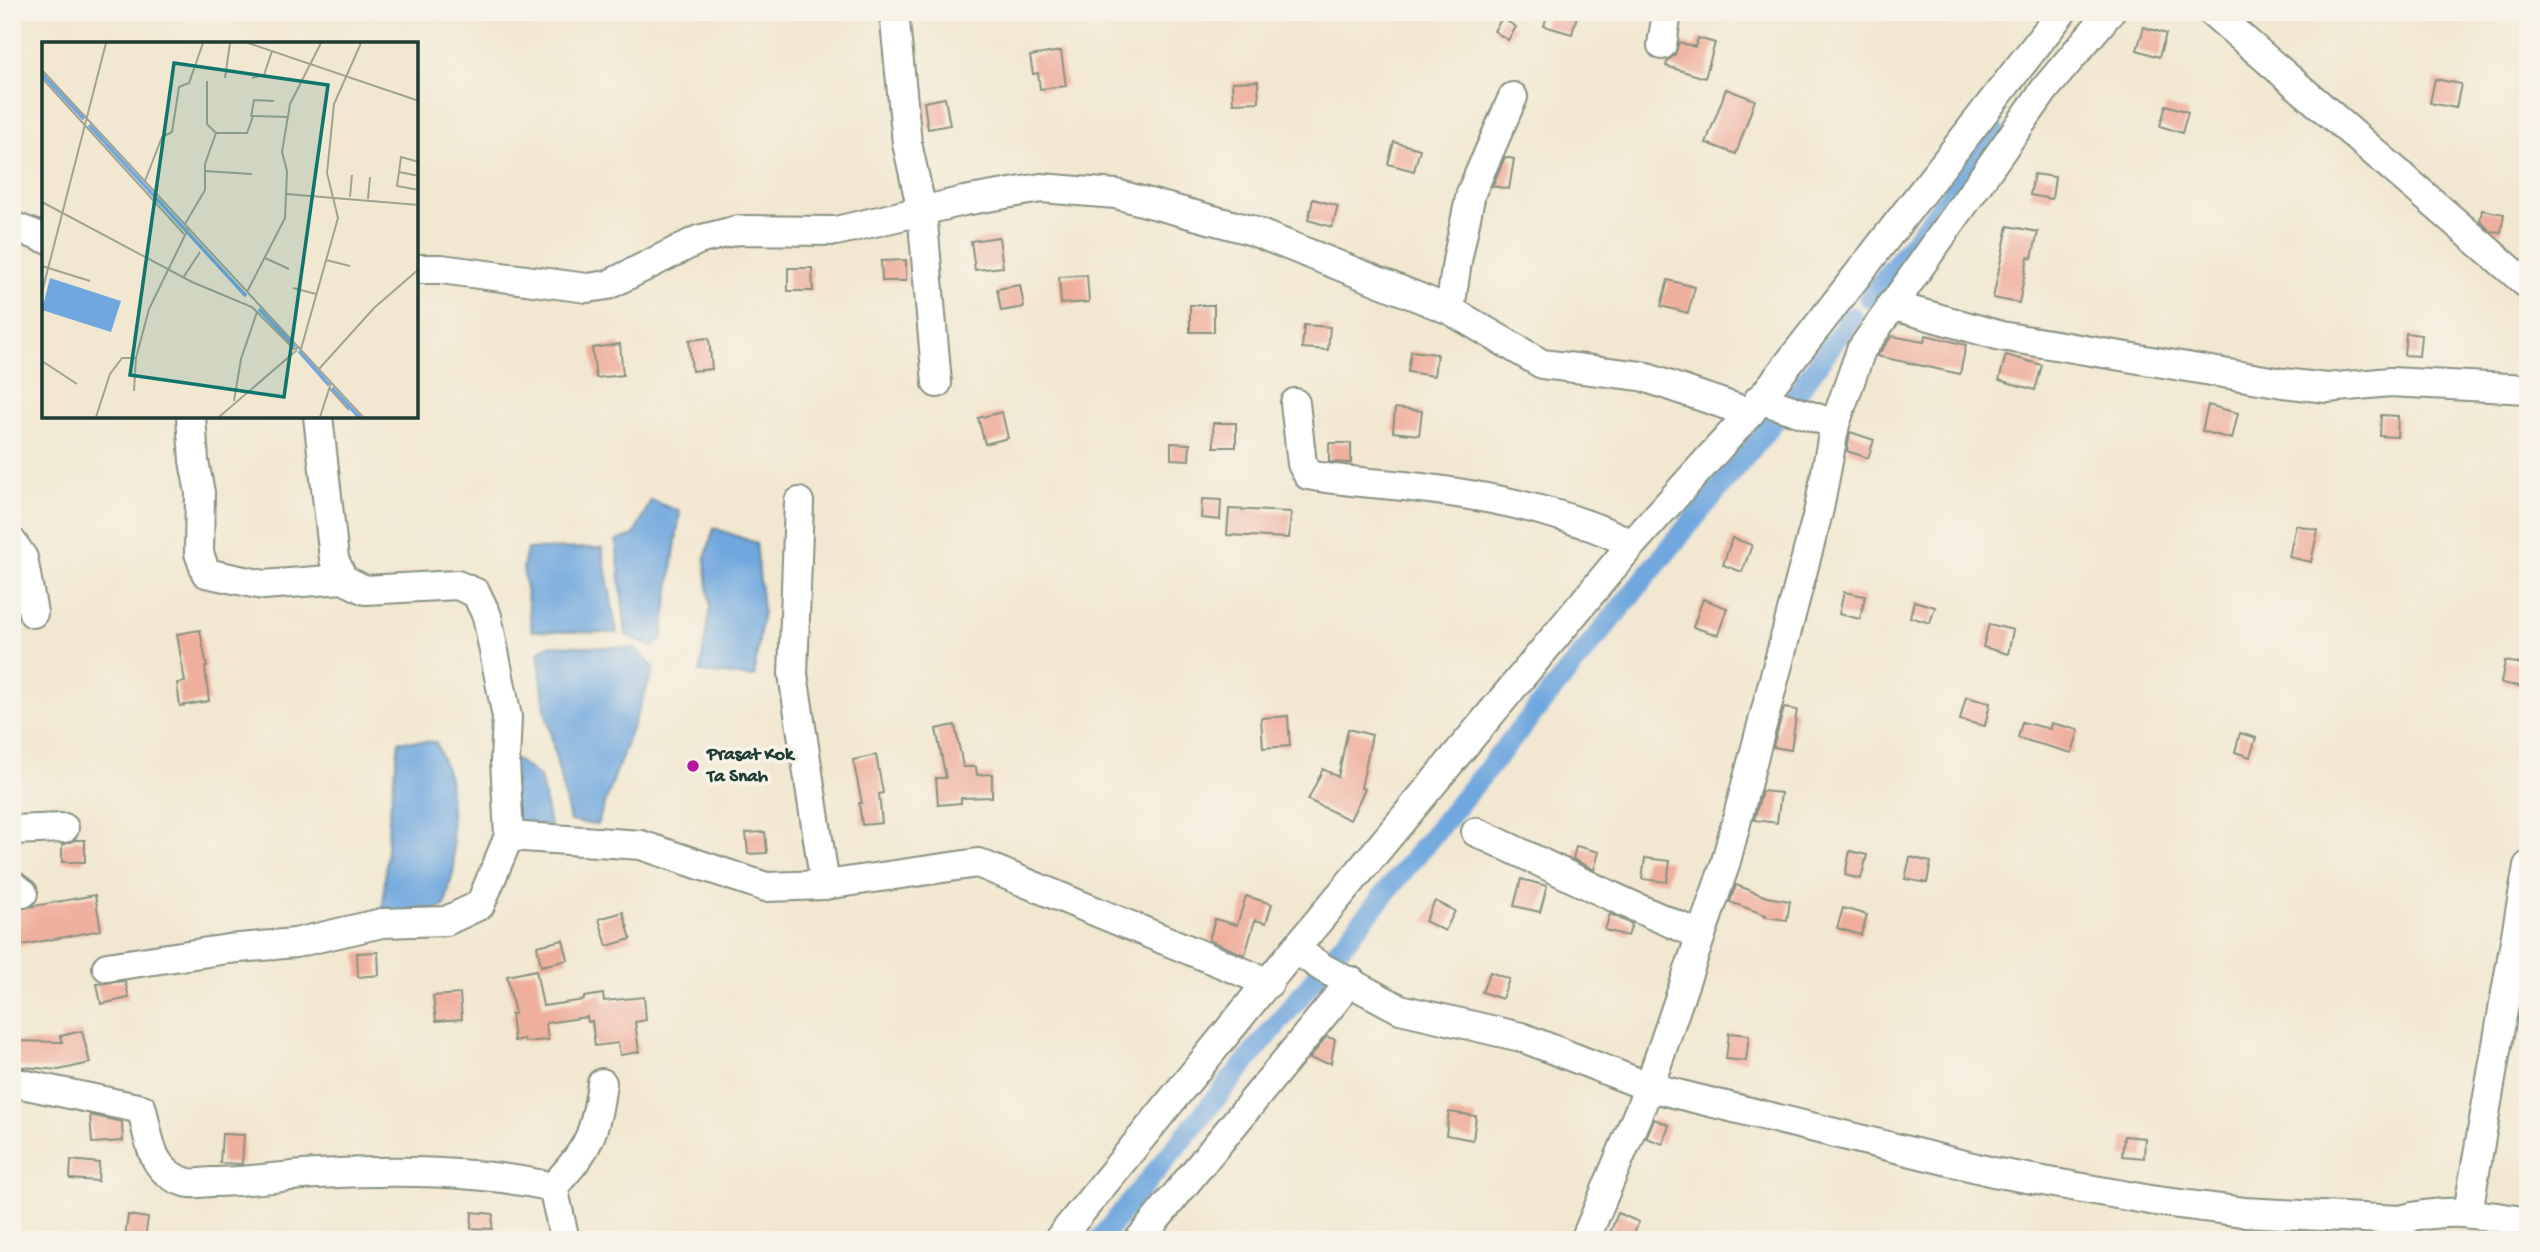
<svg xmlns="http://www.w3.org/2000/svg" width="2540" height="1252" viewBox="0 0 2540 1252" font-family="'Gochi Hand',sans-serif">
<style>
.water{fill:#6fa7de;stroke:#477289;stroke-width:2}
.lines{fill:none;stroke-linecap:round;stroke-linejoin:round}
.canal{stroke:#6fa7de;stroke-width:21}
.building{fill:#efaf9d}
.minor-casing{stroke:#889282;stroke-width:32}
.minor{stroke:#fff;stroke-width:28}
.poi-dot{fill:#b5179e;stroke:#f7f3e8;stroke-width:2.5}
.labels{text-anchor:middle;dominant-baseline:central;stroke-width:7;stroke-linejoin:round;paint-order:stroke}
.poi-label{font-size:19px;font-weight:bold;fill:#1f3d34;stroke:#f7f3e8;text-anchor:start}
.inset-river{fill:none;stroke:#6fa7de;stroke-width:3.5}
.inset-road{fill:none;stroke:#9ea392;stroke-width:2}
.view{fill:#0f766e;fill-opacity:0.15;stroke:#0f766e;stroke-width:3.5}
.inset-edge{fill:none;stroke:#1f3d34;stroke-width:3.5}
</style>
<rect width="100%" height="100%" fill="#f7f3e8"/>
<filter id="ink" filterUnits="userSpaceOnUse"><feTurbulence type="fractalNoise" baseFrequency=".0143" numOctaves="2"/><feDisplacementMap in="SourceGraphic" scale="14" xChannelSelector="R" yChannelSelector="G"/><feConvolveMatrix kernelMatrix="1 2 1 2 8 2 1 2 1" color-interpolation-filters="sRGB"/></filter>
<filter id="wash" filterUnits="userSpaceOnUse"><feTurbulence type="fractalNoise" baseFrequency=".00686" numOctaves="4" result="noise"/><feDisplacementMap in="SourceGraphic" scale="28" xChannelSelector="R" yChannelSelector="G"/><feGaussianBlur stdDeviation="1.57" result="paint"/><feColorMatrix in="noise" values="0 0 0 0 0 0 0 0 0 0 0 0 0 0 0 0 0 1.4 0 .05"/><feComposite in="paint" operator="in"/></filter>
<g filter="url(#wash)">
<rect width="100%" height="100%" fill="#f2e7d0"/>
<!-- water -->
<g class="water">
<path d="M651,500l29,12 -18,128 -10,7 -26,-12 -10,-94 18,-6z"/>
<path d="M714,528l42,15 7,67 -9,67 -54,-5 10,-65 -5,-48z"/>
<path d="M602,548l15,85 -85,-2 -9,-63 4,-19z"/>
<path d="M549,645l86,3 19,20 -57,157 -27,-4 -25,-112 -7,-57z"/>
<path d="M399,741l37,1 13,36 5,90 -9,37 -21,15 -41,-11 6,-91z"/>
<path d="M512,757l28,20 10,48h-40z"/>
</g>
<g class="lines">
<!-- canal -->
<g class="canal">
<path d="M1869,298l129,-163"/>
<path d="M1796,394l56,-77"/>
<path d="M1099,1240l678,-822"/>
</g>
</g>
<g id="blocks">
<!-- building -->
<g class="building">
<path d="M1548,12h30l-6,22 -28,-8z"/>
<path d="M1502,18l14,9 -8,13 -14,-9z"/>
<path d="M2144,27l22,7 -7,23 -22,-7z"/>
<path d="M1698,38l17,5 -10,35 -39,-12 2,-6 7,-5 4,-13 16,5z"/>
<path d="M1061,51l5,35 -26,3 -2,-16 -5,1 -3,-18z"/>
<path d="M2435,79l26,5 -5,24 -26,-5z"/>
<path d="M1258,81l1,21 -26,1 -1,-21z"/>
<path d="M1726,89l29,11 -19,54 -30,-11z"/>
<path d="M945,98l5,27 -22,4 -4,-27z"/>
<path d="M2166,105l22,7 -6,21 -22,-7z"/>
<path d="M1394,142l26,7 -6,22 -26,-7z"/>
<path d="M1505,157l9,2 -5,30 -17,-3z"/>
<path d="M2034,174l21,3 -3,22 -22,-4z"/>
<path d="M1313,199l25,7 -6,21 -24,-7z"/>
<path d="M2482,210l22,4 -3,18 -11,-1 -10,-10z"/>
<path d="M2008,226l30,6 -6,26 -4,-1 -9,46 -26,-5z"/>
<path d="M999,237l4,30 -28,3 -4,-29z"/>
<path d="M906,260v21h-24l-1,-20z"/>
<path d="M788,268h24l1,23h-25z"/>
<path d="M1087,275l2,27 -28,2 -2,-27z"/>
<path d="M1668,280l27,7 -7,26 -27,-7z"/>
<path d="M1020,285l4,22 -23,4 -4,-22z"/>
<rect x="1190" y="305" width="24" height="27"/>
<path d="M1304,325l26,2 -2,23 -26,-2z"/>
<path d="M2406,333l15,2 -2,21 -15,-1z"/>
<path d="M1926,335l40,10 -6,29 -83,-18 15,-20 32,6z"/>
<path d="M709,338l3,31 -20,2 -3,-31z"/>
<path d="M620,344l3,31 -27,3 -4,-30z"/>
<path d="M1411,351l26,3 -3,22 -26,-4z"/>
<path d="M2006,355l36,10 -7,25 -36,-10z"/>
<path d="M2208,405l30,8 -6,26 -30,-8z"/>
<path d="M1395,408l27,3 -3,24 -26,-3z"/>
<path d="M1002,412l6,26 -23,6 -7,-26z"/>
<path d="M2381,415l17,1 -1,21 -17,-1z"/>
<path d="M1213,423h23v24h-22z"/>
<path d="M1850,432l24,8 -6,18 -21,-7z"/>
<path d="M1171,443l19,1 -1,16 -18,-1z"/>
<path d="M1329,443h22v20l-22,-1z"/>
<path d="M1202,499l19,1 -1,20 -19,-2z"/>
<path d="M1229,509l62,3 -2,26 -62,-3z"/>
<path d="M2296,525l22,5 -7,32 -22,-5z"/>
<path d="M1732,538l20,7 -10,27 -19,-7z"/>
<path d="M1844,592l21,4 -5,23 -21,-5z"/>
<path d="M1703,599l24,9 -9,27 -25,-8z"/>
<path d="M1914,601l21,6 -5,16 -20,-6z"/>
<path d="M1989,624l24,6 -5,24 -25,-7z"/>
<path d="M200,630l7,37h-2l4,34 -29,5 -3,-23 8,-1 -8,-48z"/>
<path d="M2505,661l23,4 -4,22 -23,-4z"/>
<path d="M1966,697l24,6 -5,23 -25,-6z"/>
<path d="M1784,708l13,2 -6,40 -18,-3z"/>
<path d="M1288,716l2,30 -27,2 -2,-30z"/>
<path d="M2022,722l28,7 1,-6 28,7 -7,23 -54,-15z"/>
<path d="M955,725l8,42h13l1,8 15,-1v23l-31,1v5l-23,2 -2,-27h10l-10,-49z"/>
<path d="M1348,729l24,6 -11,53 4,1 -15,31 -42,-20 15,-31 15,8z"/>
<path d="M2240,733l16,5 -6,19 -15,-5z"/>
<path d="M876,755l7,38 -4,1 3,29 -20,2 -3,-22h3l-9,-43z"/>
<path d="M1762,791l19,2 -4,30 -23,-3z"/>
<path d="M765,832l2,21 -19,1 -2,-21z"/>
<path d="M75,840h10v22h-23v-17z"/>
<path d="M1576,846l23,6 -5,18 -21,-11z"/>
<path d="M1850,851l17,4 -6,24 -16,-4z"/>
<path d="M1910,857l21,5 -4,21 -22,-4z"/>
<path d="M1645,858l25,3 -3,21 -25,-3z"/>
<path d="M1521,879l26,7 -7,26 -26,-6z"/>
<path d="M1736,885l31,12 23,4 -3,19 -22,-3 1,-2 -36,-13z"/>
<path d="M95,895l6,35 -89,17v-37z"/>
<path d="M1246,896l26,8 -6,19 -11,-3 -10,35 -36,-15 6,-21 22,6z"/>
<path d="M1435,901l20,10 -10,20 -20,-10z"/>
<path d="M1843,908l24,7 -6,20 -24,-7z"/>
<path d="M623,912l8,27 -24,7 -8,-27z"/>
<path d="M1610,914l22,10 -4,12 -23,-6z"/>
<path d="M563,940l5,20 -27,6 -4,-20z"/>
<path d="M378,952l1,23 -21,2 -1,-24z"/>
<path d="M536,970l7,36 41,-6v-3l19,-3 1,7 40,-4 2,23 -11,2 4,30 -19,3 -2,-12 -23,3 -3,-25 -4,1 -1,-5 -41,6 2,17 -23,2 -1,-3 -10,2 -3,-27h4l-8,-38z"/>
<path d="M1490,972l19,7 -7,20 -20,-7z"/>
<path d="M125,981l4,17 -28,6 -4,-20z"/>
<path d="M460,994l2,25 -26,2 -3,-25z"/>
<path d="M82,1031l8,32 -31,7 -47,-4v-25l50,1 -2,-6z"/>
<path d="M1729,1033l20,2 -3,26 -20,-2z"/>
<path d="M1326,1037l9,2 -4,24 -22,-4z"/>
<path d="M1449,1112l27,4 -3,24 -27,-5z"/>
<path d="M90,1115l32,7 1,19 -31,2z"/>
<path d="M1654,1119l15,6 -6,19 -17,-6z"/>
<path d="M222,1134l22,1 -2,29 -22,-1z"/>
<path d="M2124,1136l21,2 -1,20 -22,-2z"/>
<path d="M71,1160l28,3 -1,18 -28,-2z"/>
<path d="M472,1212l21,2 -1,15 -21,-1z"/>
<path d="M1618,1213l21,9 -8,18h-11l-11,-5z"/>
<path d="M128,1215l20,3 -3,21 -20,-2z"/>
</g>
</g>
</g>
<g filter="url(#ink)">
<use href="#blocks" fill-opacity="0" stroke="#889282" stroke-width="2"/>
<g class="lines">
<defs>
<g id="minor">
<path d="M894,12l13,131 15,68 15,172"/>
<path d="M2212,12l316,273"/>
<path d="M1662,45l5,-33"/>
<path d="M12,226l32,12"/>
<path d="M416,269h25l146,19 21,-3 90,-45 40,-10 98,1 128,-30 77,-13 75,6 134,36 200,80 92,54 99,12 109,37"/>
<path d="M1891,305l110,31 282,47 44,5 63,-6 138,7"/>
<path d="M1450,310l7,-49 14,-68 42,-96"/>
<path d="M1759,399l76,25"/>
<path d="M1295,403l7,61 6,11c32,6 64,8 96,11 74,8 161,24 228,58"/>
<path d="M191,416l3,45 6,32 -1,60 7,20 57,12 80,-6"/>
<path d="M318,416l16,143 9,20 22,11 92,-5 19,8 11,23 20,101 -2,44 4,75"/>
<path d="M799,502l-6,172 32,211"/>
<path d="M12,542l11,16 10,55"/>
<path d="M12,830l52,-2"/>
<path d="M1476,832c75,34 148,73 225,103"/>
<path d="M12,885l11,8"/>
<path d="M1295,949l28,19 77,41 121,28 128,50 344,85 163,29 88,11 156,8 1,20"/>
<path d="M107,967l121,-18 67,-6 87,-20 64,-2 34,-16 29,-69 132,9 125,42 59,-2 153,-22 291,120"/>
<path d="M12,1082l130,27c7,29 8,63 43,73 7,3 19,0 26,0 36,0 71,-6 107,-8 79,-4 158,-4 235,13l12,53"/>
<path d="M553,1187c36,-39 42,-52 49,-104"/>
<path d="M2468,1212l60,-346"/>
<path d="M2400,1220c49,-13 79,-6 128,2"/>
<path d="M1058,1240l237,-291 337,-405 118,-131 312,-401"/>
<path d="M1139,1240l212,-259"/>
<path d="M1585,1240l64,-153 76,-222 94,-356 16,-85 26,-74 184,-261 65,-77"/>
</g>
</defs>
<!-- minor casing -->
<use href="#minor" class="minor-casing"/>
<!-- minor -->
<use href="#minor" class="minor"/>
</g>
</g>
<!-- markers -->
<circle class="poi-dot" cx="693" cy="766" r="7"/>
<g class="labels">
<!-- poi labels -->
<g class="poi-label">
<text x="707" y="755">Prasat Kok<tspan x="707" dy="22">Ta Snah</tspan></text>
</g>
</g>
<!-- overview -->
<g transform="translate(42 42)">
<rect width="376" height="376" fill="#f2e7d0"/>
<path d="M8,236l71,23 -10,31 -69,-22z" fill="#6fa7de"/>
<path class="inset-river" d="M0,32l42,45M47,83l157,171M217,267l36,38M257,309l30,34M290,346l27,29"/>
<path class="inset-road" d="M206,1l171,58M0,28l321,347M0,36l142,156M183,36l5,-35M210,36l12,-3 8,-24M209,75l3,-17 20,1M174,91h31l6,-17 35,1M163,129l47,3M357,130l2,-15 18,5M377,134l-20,-4 -2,14 22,4M103,139l17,-44 10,-5 7,-45 10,-4 14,-40M244,152l133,11M308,155l2,-22M326,157l2,-22M0,160l150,80 60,25 42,42 6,-2M143,182l20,-34v-26l11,-31 -9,-9v-43M223,216l24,11M284,218l24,6M0,224l48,15M141,236l17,-26M251,246l23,6M0,250l64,-249M205,250l38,-74 2,-47 -5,-19 8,-48 31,-61M259,307l37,-131 -11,-45 7,-69 27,-61M0,319l35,23M277,327l55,-61 45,-39M288,347l19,21M92,349l2,-33M192,359l7,-42 16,-47M54,375l14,-43 12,-16h14l13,-49 40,-82M177,375l78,-67M278,375l11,-34"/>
<path class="view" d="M132,21l154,22 -44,312 -154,-22z"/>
<rect width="376" height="376" class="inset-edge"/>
</g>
<!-- margin -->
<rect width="2540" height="1252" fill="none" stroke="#f7f3e8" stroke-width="42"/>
</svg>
